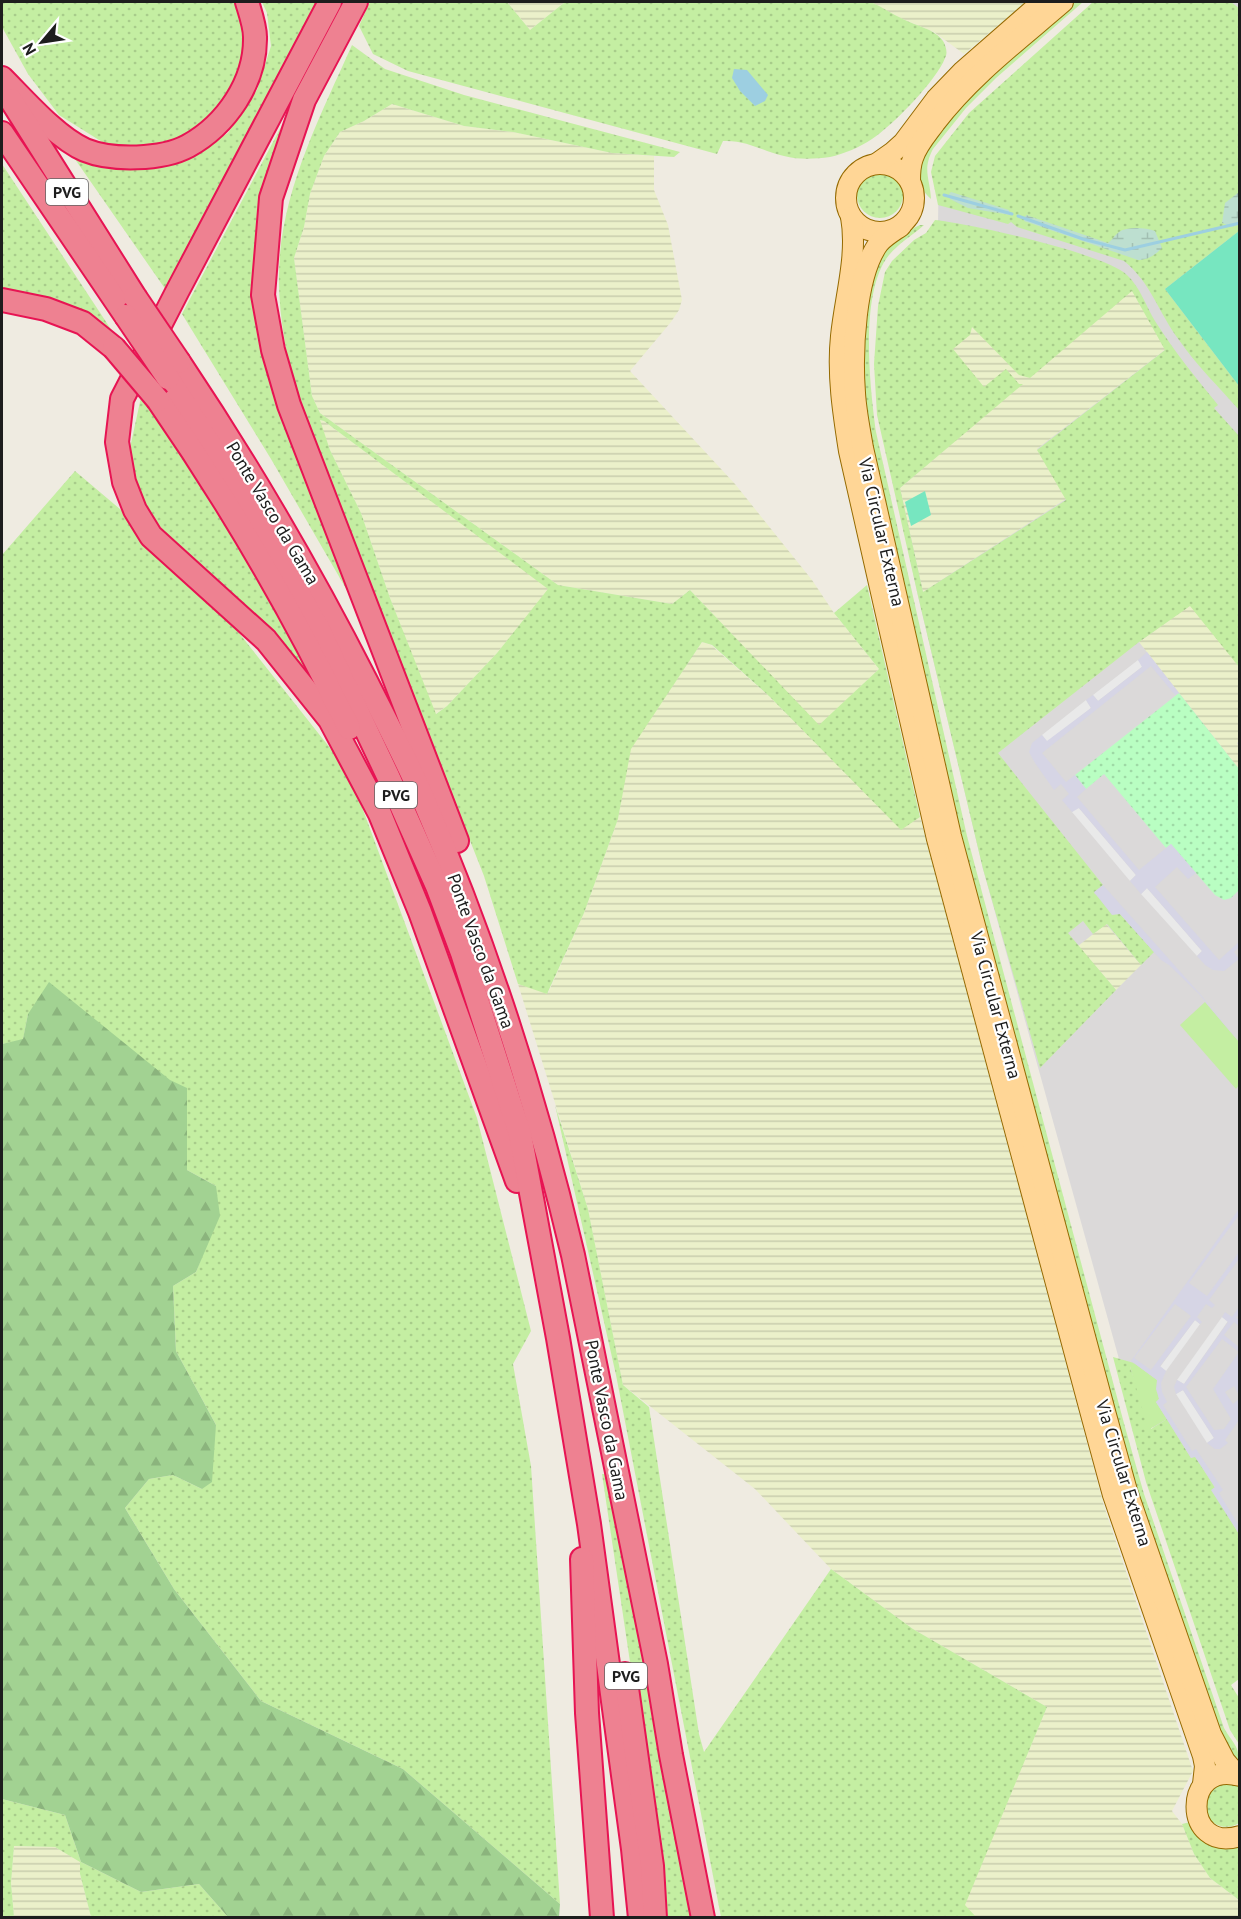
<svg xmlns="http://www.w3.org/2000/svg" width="1241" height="1919" viewBox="0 0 1241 1919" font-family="'PT Sans',sans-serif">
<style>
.residential{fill:#dbd9d9}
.farmland{fill:url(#farmland-rules)}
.grass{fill:url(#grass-dots);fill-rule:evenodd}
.forest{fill:url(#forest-firs)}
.wetland{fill:url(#wetland-marsh)}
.park{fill:url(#park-dots)}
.garden{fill:#c4eea2}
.pitch{fill:#77e6c0}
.parking{fill:#e9e9e9}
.plaza{fill:#d6d5e5;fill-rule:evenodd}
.water{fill:#9dcfe1}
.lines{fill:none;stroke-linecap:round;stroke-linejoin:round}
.stream{stroke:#9dcfe1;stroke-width:3}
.primary-casing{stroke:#956a00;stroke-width:22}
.motorway-casing{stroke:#e71453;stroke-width:26}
.primary{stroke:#ffd696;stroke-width:20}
.motorway{stroke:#ee8191;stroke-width:22}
.motorway-bridge-casing{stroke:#e71453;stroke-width:26;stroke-linecap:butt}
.motorway-bridge{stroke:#ee8191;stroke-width:22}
.labels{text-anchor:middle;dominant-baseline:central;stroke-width:4.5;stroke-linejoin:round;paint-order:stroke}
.shield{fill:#fff;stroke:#616161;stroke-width:1.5}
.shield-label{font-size:16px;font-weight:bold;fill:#1d1d1d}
.street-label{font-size:18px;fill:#1d1d1d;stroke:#fff}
</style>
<defs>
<pattern id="farmland-rules" width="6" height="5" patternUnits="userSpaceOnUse" patternTransform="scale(1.5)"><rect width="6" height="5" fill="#ebf0ca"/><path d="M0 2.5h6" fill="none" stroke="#c9cdad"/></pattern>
<pattern id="grass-dots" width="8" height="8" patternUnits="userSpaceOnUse" patternTransform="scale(1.5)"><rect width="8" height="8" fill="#c4eea2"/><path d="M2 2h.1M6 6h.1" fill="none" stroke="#a8cc8b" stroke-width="1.8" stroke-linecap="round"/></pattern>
<pattern id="forest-firs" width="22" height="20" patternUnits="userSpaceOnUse" patternTransform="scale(1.5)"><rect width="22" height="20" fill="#a2d292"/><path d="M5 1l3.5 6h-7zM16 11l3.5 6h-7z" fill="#8bb47d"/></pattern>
<pattern id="wetland-marsh" width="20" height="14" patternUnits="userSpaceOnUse" patternTransform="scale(1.5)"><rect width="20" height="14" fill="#bddfd0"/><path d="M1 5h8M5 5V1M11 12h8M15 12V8" fill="none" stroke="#a2bfb2"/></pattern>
<pattern id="park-dots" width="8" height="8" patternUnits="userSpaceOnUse" patternTransform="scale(1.5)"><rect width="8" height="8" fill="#b9fec2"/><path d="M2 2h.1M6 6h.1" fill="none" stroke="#9fd9a6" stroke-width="1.8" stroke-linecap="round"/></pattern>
</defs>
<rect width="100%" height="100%" fill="#efebe1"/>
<!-- residential -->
<path class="residential" d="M1093,2h146v1597l-120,-240 -136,-490 -65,-273 -35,-165 55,-208 1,-63z"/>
<!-- farmland -->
<g class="farmland">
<path d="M507,2h58l-35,28z"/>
<path d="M871,2h155l-62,52 -30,-22 -34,-14z"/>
<path d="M392,104l72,22 49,6 99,21 42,3v34l14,35 14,75 -3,10 -8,12 -41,49 105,113 77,96 22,33 45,56 -60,57 -129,-136 -18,14 -114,-19 -238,-172 -8,-17 -18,-138 10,-31 6,-33 14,-38 16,-24 24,-11z"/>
<path d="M1019,242l113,48 34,59 -129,100 29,50 -143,93 -23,-104 50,-43 -65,-76z"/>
<path d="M319,420l5,1 225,168 -52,64 -50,53 -12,8 -45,-116 -29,-85 -31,-63z"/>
<path d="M1239,570l1,171 -3,2 2,3v23l-100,-127z"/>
<path d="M702,642l9,3 59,52 131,132 19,-12 184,689 89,265 -21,40 10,13 12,30 16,24 29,22v17l-263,1 -12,-13 83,-198 -134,-78 -82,-60 -76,-80 -132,-104 -35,-176 -70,-225 30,9 36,-80 34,-94 12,-70z"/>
<path d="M1106,924l35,41 -25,25 -38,-44z"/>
<path d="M14,1846l41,1 26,15 -1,12 11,43h-77l-3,-34z"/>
</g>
<!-- grass -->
<g class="grass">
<path d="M2,2h241l5,62 -47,69 -48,17 -46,-5 -48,-30 -31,-41 -26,-47z"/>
<path d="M262,2h60l-154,291 -107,-154 124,21 43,-27 29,-43 14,-44 -4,-33z"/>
<path d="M370,2h137l23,28 35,-28h306c11,5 21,12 32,17 13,7 32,10 40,22 3,5 5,12 2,17 -8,22 -53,68 -73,81 -12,8 -28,15 -42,18 -15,2 -31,3 -46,-1 -23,-5 -36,-16 -61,-15l-6,13 -309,-83 -35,-17 -14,-28z"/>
<path d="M1093,2h138l9,7 -1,222 -74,58 74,97v24c-20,-23 -42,-44 -60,-70 -21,-28 -27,-56 -55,-79l-107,-34 -6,-5 -3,2 -70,-19 -7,-33 4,-16 34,-43z"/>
<path d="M352,45l33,24 79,26 216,57 -6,5 -62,-4 -99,-21 -49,-6 -72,-22 -28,17 -24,11 -16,24 -14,38 -6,33 -10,31 18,138 8,17 238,172 114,19 18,-14 129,135 60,-56 -45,-56 33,-28 53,232 -19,13 -131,-133 -58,-52 -10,-3 -71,107 -13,70 -34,94 -37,81 -29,-10 -34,-108 -188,-476c-8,-42 -18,-83 -17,-126 1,-81 41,-157 73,-229zM320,420l4,1 224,168 -51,64 -50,53 -11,8 -46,-116 -29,-85 -31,-63z"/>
<path d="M282,125l-23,138 93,336 -81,-140 -89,-145z"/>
<path d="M2,164l118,179 -118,-49z"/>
<circle cx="880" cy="195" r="23"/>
<path d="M935,220c33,3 171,34 192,55 13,12 19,31 28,46 19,30 41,57 63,84l-4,3 25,28v231l-49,-61 -51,36 -141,111 105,132 -9,8 23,21h3l34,38 -13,13 -34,-41 -14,10 -10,-13 -15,12 48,57 -76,78 -57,-199 -65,-273 -41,-181 -3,-51 4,-58 7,-34 7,-11 22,-21 12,-7zM1132,291l33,59 -128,100 29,50 -143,92 -23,-104 123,-104h-4l-13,-15 -22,18 -31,-38 17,-14 2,-8 47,48 11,3z"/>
<path d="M920,225h4c-11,10 -25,18 -35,30 -30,37 -19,132 -13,177l91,404 158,591 19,67 80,234c7,13 15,17 15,33l-14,-16 -86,-239 -165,-616 -40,-162 -66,-292 -7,-65 6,-76 16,-44 22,-19z"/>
<path d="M143,388l44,63 145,257 -43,-58 -77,-74 -34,-29 -23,-26 -18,-32 -7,-41z"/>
<path d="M75,471l52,44 101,104 121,153 128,346 54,213 -18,33 18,102 29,438 -157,-135 -142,-68 -87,-112 -49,-81 24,-29 24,-4 29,14 14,-64 -40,-74 -3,-65 23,-14 7,-18 13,-68 -29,-16v-81l-159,-75 -5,26 -21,4v-489z"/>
<path d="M555,1105l33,104 35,176 26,22 50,327 5,18 127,-183 82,60 134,78 -82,198 11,12h-255l-105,-542z"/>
<path d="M1113,1357l21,6 -4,4 21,62 16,-10 24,39 4,-2 20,32 -3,2 27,44v145l-8,6 8,13v46l-9,-14 -84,-248z"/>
<path d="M602,1474h3l5,17 86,426h-28z"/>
<path d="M1216,1783l24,2 -1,38c-12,7 -23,4 -32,-6l-2,-23z"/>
<path d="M2,1799l63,16 16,47 60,30 58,-8 29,33h-137l-11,-43v-12l-25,-15 -41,-1 -3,37 3,34 -12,1z"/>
<path d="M1198,1820l41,16v64l-29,-22 -16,-24 -12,-30z"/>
</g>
<!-- forest -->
<path class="forest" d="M49,982l121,98 17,8v82l29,16 4,30 -24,56 -23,14 3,65 40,74 -4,57 -10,7 -29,-14 -24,4 -24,29 49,81 87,112 142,68 157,135 -1,13h-331l-29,-33 -58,8 -60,-30 -16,-47 -63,-16v-755l21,-5 5,-25z"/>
<!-- wetland -->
<g class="wetland">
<path d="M951,192l58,18 1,5 -42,-7 -18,-9 -1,-5z"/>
<path d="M1239,192v32l-7,3 -10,-4 3,-20z"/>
<path d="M1026,215l82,28c4,-3 7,-8 11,-11 9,-6 27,-4 36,-1l7,17c-7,7 -14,12 -24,12l-114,-39z"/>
</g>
<!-- park -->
<path class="park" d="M1179,693l60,76v121l-8,8 -7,2 -9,-5 -44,-51 -5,4 -62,-74 -18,15 -11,-14z"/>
<!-- garden -->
<g class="garden">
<path d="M1071,2h12l-87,76 -30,30 -33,41c-11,21 -3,29 -2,50 -14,-12 -16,-29 -9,-46 3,-8 11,-16 16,-23 38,-48 88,-87 133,-128z"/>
<path d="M1205,1002l34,40v43l-3,4 -56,-64z"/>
<path d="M1134,1363l23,17 2,19 -3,3 11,17 -17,10 -3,-3 -17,-60z"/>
</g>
<!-- pitch -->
<g class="pitch">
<path d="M1239,231v155l-74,-97z"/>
<path d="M925,491l6,24 -20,11 -6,-24z"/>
</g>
<!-- parking -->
<g class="parking">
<path d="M1138,660l5,6 -45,35 -5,-6z"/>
<path d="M1086,700l5,8 -44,34 -5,-7z"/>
<path d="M1078,807l58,68 -6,6 -58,-69z"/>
<path d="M1147,888l55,63 -5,5 -56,-62z"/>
<path d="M1222,1317l6,4 -44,63 -7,-4z"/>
<path d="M1195,1320l5,4 -34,47 -6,-4z"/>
<path d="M1183,1390l31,48 -7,5 -31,-49z"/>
</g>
<!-- plaza -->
<g class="plaza">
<path d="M1147,652l32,41 -4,2 -24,-29 -109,87 24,29 9,-7 11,14 -9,8 62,73 32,-26 25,29 -8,6 -11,-12 -22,20 64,73 20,-18v5l-5,5 5,7 -15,12 -11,-1 -8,-5 -8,-9 5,-5 -55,-63 -6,6 -11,-13 6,-6 -57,-67 -7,4 -10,-12 7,-6 -8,-10 -7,6 -19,-27 -6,-11 3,-9 10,-8 5,6 44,-33 -5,-8 7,-5 5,6 44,-34 -4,-7z"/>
<path d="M1103,885l98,110 38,47 -40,-48 -30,-29 -8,-5 -41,-46 -8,1 -18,-23z"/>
<path d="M1239,1209v6l-50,68 18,13 32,-44v7l-30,41 6,5 -3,3 -6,-4 -9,13 5,5 -2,2 -5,-4 -35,46 6,5 -5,12 1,9 5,10 -4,3 29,46 4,-2 27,41 -4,3 20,33v8l-28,-44 4,-3 -20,-30 -4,1 -35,-56 3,-3 -3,-10 1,-9 -26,-19zM1175,1304l16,12 -40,54 -17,-12z"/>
<path d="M1239,1307v7l-3,4 3,2v6l-5,-4 -10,13 15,12v48l-5,-9 -9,6 8,12 6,-5v21l-14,20 3,3 -8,6h-5l-8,-6 7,-5 -31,-48 -7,4 -2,-7 3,-7 7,4 44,-62 -6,-5 3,-5 7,5zM1222,1339l17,13 -26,37 18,30 -7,10 -10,1 -28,-43z"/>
</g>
<!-- water -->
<path class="water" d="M734,69l13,1 21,25 -3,6 -10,5 -15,-15 -8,-13z"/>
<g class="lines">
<!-- stream -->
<g class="stream">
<path d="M944,195l68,19"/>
<path d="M1018,216l65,23 42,11 115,-27"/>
</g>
<defs>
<g id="primary">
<circle cx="880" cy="198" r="34"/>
<path d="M876,164l17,-12 10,-9 33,-44 27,-28 79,-69"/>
<path d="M910,181c0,-8 0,-15 3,-23 4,-13 14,-24 22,-35 36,-47 84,-83 128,-121"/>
<path d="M851,217c7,38 -6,80 -10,119 -4,38 2,77 8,115l88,388 155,579 21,77 90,261 2,10 -2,18"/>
<path d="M901,226c-7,5 -16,10 -22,17 -24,32 -27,110 -24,150 1,18 5,37 8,55l88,388 155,579 21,76 84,243 14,27 12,14"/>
<path d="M1240,1776c-58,-17 -58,78 0,60"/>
</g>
<g id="motorway">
<path d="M330,2l-152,288 -56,109 -5,43 7,40 11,28 16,26 115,104 64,80 50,94 40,98 97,269"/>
<path d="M356,2l-52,98 -33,98 -8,97 10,55 16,55 168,436"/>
<path d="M2,78c22,22 55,60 83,72 27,11 77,10 103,-4 38,-21 68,-64 67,-109 0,-11 -5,-25 -8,-35"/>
<path d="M11,100l124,197"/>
<path d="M2,133l124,183"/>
<path d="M2,300l44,9 37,14 31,25"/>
<path d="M179,362c69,103 131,209 187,319 19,38 39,76 56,115 64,148 114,302 151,459l83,409 15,91 32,163"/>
<path d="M168,378l82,130 68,120 70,148 49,110 25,67 58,181 38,204 31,186 44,325 7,69"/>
<path d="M158,400c72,104 136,214 191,328"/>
<path d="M582,1559l5,154 15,205"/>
<path d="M625,1674l27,192 3,52"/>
</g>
</defs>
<!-- primary casing -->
<use href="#primary" class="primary-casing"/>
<!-- motorway casing -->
<use href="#motorway" class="motorway-casing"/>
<!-- primary -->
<use href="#primary" class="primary"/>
<!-- motorway -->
<use href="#motorway" class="motorway"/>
<defs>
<g id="motorway-bridge">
<path d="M135,297l44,65"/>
<path d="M126,316l42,62"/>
<path d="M114,348l44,52"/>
</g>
</defs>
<!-- motorway-bridge casing -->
<use href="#motorway-bridge" class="motorway-bridge-casing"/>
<!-- motorway-bridge -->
<use href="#motorway-bridge" class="motorway-bridge"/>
</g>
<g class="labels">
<!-- shield labels -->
<g class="shield">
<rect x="46" y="179" width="42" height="26" rx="4.5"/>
<rect x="375" y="782" width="42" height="26" rx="4.5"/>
<rect x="605" y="1663" width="42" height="26" rx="4.5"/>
</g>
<g class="shield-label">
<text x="67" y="192">PVG</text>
<text x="396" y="795">PVG</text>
<text x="626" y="1676">PVG</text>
</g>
<!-- street labels -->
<g class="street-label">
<text transform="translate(273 513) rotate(59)">Ponte Vasco da Gama</text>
<text transform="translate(882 532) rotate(77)">Via Circular Externa</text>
<text transform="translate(481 951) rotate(70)">Ponte Vasco da Gama</text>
<text transform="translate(996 1005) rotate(75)">Via Circular Externa</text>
<text transform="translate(607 1420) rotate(79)">Ponte Vasco da Gama</text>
<text transform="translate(1124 1473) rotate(73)">Via Circular Externa</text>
</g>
</g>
<!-- border -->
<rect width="1241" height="1919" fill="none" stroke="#1d1d1d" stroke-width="6"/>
<!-- north arrow -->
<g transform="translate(42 42) rotate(241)" stroke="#ffffff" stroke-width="4.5" paint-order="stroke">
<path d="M0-4.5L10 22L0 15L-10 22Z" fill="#1d1d1d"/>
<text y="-9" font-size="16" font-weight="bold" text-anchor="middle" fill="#1d1d1d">N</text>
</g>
</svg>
